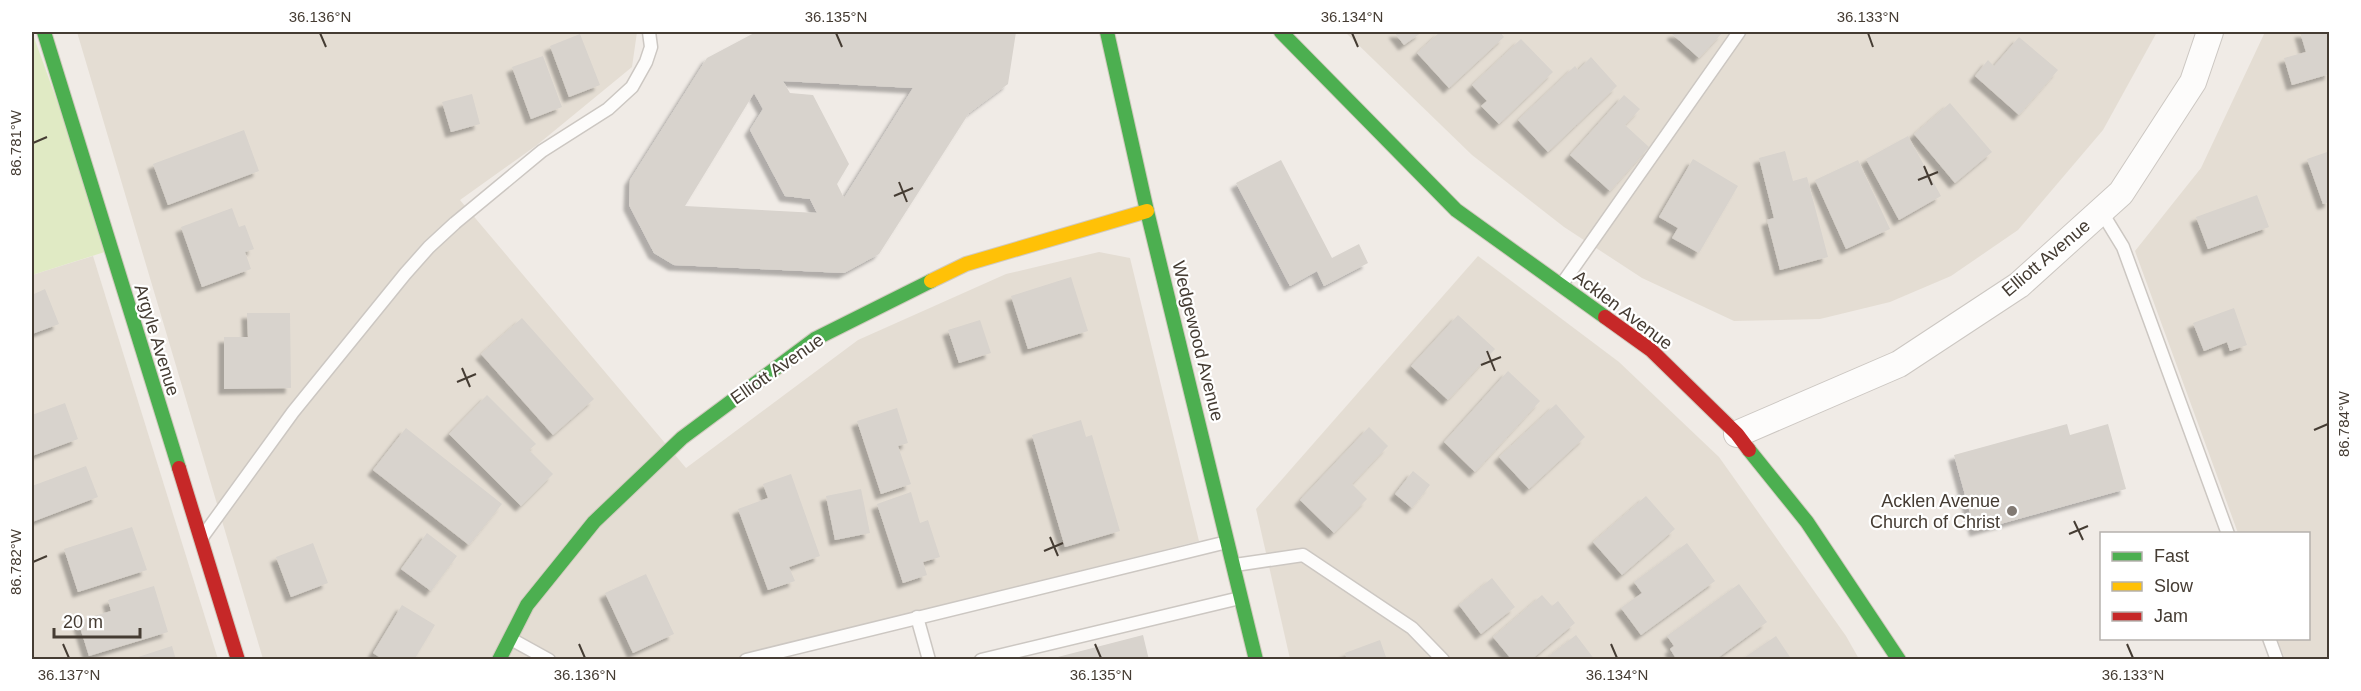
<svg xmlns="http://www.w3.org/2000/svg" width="2361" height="691" viewBox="0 0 2361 691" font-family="Arial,sans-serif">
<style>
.residential{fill:#e4ddd3}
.green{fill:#e0eac4}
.building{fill:#d8d3cd;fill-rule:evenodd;filter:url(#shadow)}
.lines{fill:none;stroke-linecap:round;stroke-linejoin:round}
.lane-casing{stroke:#ccc7c2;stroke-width:15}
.street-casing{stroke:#ccc7c2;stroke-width:28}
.fast-casing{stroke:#d1cabe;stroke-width:16}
.slow-casing{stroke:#d1cabe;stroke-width:16}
.jam-casing{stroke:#d1cabe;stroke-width:16}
.lane{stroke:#fdfcfb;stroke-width:12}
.street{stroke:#fdfcfb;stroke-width:26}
.fast{stroke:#4caf50;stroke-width:14}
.slow{stroke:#ffc107;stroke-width:14}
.jam{stroke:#c62828;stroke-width:14}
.ticks{fill:none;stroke:#453c33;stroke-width:2}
.poi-dot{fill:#817972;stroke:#fff;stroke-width:2}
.labels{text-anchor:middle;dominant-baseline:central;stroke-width:4.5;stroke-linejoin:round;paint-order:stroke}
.street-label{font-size:18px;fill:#453c33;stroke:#fff}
.poi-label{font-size:18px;fill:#453c33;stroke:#fff;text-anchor:end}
.neatline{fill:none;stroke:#453c33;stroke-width:2}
.ticks-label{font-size:15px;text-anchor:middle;fill:#453c33}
</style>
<defs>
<filter id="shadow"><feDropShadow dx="-5.5" dy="5.5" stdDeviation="1.5" flood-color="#0004"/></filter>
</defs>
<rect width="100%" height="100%" fill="#f0ebe6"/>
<!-- residential -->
<g class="residential">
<path d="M77,32h560l-5,35 -95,78 -77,55 226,268 172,-128 148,-66 93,-22 31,6 69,283 -449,112 1,6h-488z"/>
<path d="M1345,32h812l-54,98 -85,100 -67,46 -61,26 -70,17 -86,2 -92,-43 -78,-51 -92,-72z"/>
<path d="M2265,32h64v627h-44l-8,-20 31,-1v-104l-70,-1 -103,-282 66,-83z"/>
<path d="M93,256l125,403h-186v-384z"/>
<path d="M1478,256l141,106 100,95 127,179 13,23h-569l-34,-150z"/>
</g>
<!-- green -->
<path class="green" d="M32,32l79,218 -79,25z"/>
<!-- building -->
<g class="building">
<path d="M756,32h260l-8,52 -39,29 -90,141 -35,19 -170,-8 -20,-12 -25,-48 1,-25 77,-122zM783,81l130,7 -69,110 -7,-14 12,-20 -36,-69 -23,-2zM754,93l9,16 -13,21 35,66 25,3 7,14 -132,-7z"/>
<path d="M1394,32h28l-18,13z"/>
<path d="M1440,32h60l4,5 -55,51 -32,-35z"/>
<path d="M1675,32h48l-24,26 -27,-24z"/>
<path d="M2300,32h30v42l-38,11 -8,-27 22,-6z"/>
<path d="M580,34l20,51 -31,12 -19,-51z"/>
<path d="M2019,37l39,33 -39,45 -44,-39 13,-16 6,6z"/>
<path d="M1521,39l32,33 -54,52 -18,-18 6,-5 -15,-16z"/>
<path d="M543,56l19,51 -31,12 -19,-52z"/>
<path d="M1591,57l26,29 -69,66 -30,-32 57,-54 3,4z"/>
<path d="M472,94l8,30 -29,8 -9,-30z"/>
<path d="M1624,95l16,14 -15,16 24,22 -39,44 -40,-36z"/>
<path d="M1950,103l42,49 -37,31 -41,-49z"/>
<path d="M244,130l15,41 -91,34 -15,-41z"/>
<path d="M1908,136l33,60 -42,24 -33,-61z"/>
<path d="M1785,151l8,30 14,-4 21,80 -48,13 -13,-50 7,-2 -15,-60z"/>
<path d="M2330,151v51l-7,2 -16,-45z"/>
<path d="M1693,159l45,27 -39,67 -27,-15 6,-10 -19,-11z"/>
<path d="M1281,160l51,98 27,-14 9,19 -44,23 -7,-15 -27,15 -54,-103z"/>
<path d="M1858,160l32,69 -44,20 -31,-69z"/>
<path d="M2257,195l12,32 -61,22 -12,-32z"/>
<path d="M232,208l7,19 6,-2 9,24 -9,3 6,17 -49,18 -21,-60z"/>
<path d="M1071,277l17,54 -60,18 -17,-53z"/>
<path d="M45,289l14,35 -27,10v-39z"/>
<path d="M2234,308l13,37 -17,6 -3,-9 -23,9 -11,-28z"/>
<path d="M247,313h43l1,75 -67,1v-52h24z"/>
<path d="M1458,315l37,34 -47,51 -37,-34z"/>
<path d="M522,318l72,81 -41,36 -72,-81z"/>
<path d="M980,320l11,33 -32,10 -11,-33z"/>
<path d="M1508,371l32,30 -65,71 -31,-30z"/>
<path d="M487,395l49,49 -7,6 24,24 -32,32 -72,-72z"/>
<path d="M65,403l13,36 -46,17v-41z"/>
<path d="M1556,404l29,33 -56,52 -30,-32z"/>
<path d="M897,408l11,35 -10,3 13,38 -30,10 -24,-73z"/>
<path d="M1081,420l5,17 6,-2 28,96 -55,16 -33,-112z"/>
<path d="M2067,424l3,11 38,-11 18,65 -151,42 -21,-76z"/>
<path d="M1369,427l19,19 -36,38 15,15 -33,34 -34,-33z"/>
<path d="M406,428l96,76 -33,41 -96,-75z"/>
<path d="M86,466l12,31 -66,25v-36z"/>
<path d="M1413,471l17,14 -18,23 -17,-14z"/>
<path d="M791,474l29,82 -31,11 6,14 -27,9 -30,-81 30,-11 -5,-14z"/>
<path d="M861,489l9,44 -35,7 -9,-44z"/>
<path d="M911,492l9,31 8,-3 12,37 -17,5 4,13 -24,8 -26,-79z"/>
<path d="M1646,496l29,33 -53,46 -29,-33z"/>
<path d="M132,527l15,43 -69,22 -14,-43z"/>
<path d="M427,533l30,23 -26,35 -30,-22z"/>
<path d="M313,543l15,40 -37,14 -15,-40z"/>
<path d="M1687,543l28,38 -74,54 -20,-27 21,-15 -8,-11z"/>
<path d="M646,574l28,60 -41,19 -28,-60z"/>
<path d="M1492,578l23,29 -34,27 -22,-29z"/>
<path d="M1739,584l28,38 -52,38h-38l-7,-11 4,-3 -7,-10z"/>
<path d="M154,586l14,46 -79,24 -11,-35 33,-10 -3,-11z"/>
<path d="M1542,595l10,11 6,-5 17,22 -44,37h-19l-19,-23z"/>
<path d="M402,605l33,20 -21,35h-30l-11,-7z"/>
<path d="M1143,635l6,25h-99v-1z"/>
<path d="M1576,635l19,25h-51z"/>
<path d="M1776,636l16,24h-51z"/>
<path d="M1380,640l7,20h-40l-2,-7z"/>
<path d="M172,646l4,14h-44v-1z"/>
</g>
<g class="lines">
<defs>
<g id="lane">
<path d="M2101,211l22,36 105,287"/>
<path d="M1562,284l177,-252"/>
<path d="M203,536l90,-124 112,-138 24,-27 26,-24 87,-72 66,-42 24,-22 14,-25 5,-15 -2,-15"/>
<path d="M1235,565l68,-10 109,73 31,32"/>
<path d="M917,617l12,43"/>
<path d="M2269,638l8,22"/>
<path d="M511,639l38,21"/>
<path d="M746,660l481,-118"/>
<path d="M981,660l259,-62"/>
</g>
<path id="street" d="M1737,434l162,-70 120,-79 102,-92 72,-111 17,-50"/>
<g id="fast">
<path d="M44,32l135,436"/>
<path d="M1107,32l40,179 109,449"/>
<path d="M1281,32l175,178 149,107"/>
<path d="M1749,450l58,72 92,138"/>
<path d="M499,660l28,-55 67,-83 88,-84 133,-99 116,-58"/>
</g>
<path id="slow" d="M931,281l35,-17 181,-53"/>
<g id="jam">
<path d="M1605,317l46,33 86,84 12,16"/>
<path d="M179,468l59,192"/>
</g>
</defs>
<!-- lane casing -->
<use href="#lane" class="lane-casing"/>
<!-- street casing -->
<use href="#street" class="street-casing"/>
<!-- fast casing -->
<use href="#fast" class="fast-casing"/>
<!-- slow casing -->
<use href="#slow" class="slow-casing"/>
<!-- jam casing -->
<use href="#jam" class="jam-casing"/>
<!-- lane -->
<use href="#lane" class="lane"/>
<!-- street -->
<use href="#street" class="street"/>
<!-- fast -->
<use href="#fast" class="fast"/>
<!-- slow -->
<use href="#slow" class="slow"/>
<!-- jam -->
<use href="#jam" class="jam"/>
</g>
<!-- ticks -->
<path class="ticks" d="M320,33l6,14M836,33l6,14M1352,33l6,14M1868,33l5,14M33,143l14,-6M1924,166l8,19M1918,180l20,-8M899,182l8,20M894,196l19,-8M1487,351l8,20M1481,365l20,-8M462,368l8,19M457,382l19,-8M2314,430l14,-6M2074,521l9,19M2069,534l19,-8M1050,537l8,19M1044,551l19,-8M33,562l14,-6M63,644l6,14M579,644l6,14M1095,644l6,14M1611,644l6,14M2127,644l6,14"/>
<!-- markers -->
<circle class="poi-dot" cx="2012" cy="511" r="6"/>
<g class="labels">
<!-- street labels -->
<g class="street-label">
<text transform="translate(2046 258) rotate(-40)">Elliott Avenue</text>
<text transform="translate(1623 310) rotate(37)">Acklen Avenue</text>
<text transform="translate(157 340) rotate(73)">Argyle Avenue</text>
<text transform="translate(1198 341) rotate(76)">Wedgewood Avenue</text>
<text transform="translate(777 369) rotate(-35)">Elliott Avenue</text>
</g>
<!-- poi labels -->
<g class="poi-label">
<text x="2000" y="501">Acklen Avenue<tspan x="2000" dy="21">Church of Christ</tspan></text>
</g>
</g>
<!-- border -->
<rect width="2361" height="691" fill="none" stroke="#ffffff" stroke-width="66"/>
<!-- legend -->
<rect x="2100" y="532" width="210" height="108" fill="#ffffff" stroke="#b5b1ad" stroke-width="1.5"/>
<rect x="2112" y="552" width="30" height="9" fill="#4caf50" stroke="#b5b1ad" stroke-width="1.5"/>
<text x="2154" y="562" font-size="18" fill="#453c33">Fast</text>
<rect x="2112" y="582" width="30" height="9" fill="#ffc107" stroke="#b5b1ad" stroke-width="1.5"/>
<text x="2154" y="592" font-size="18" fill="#453c33">Slow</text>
<rect x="2112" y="612" width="30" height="9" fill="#c62828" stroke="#b5b1ad" stroke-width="1.5"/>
<text x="2154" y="622" font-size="18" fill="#453c33">Jam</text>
<!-- scale -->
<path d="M54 628v9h86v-9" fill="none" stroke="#453c33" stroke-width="3"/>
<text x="63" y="628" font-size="18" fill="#453c33" stroke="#ffffff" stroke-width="4.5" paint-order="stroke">20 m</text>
<rect x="33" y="33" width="2295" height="625" class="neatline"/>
<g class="ticks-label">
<text x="320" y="22">36.136°N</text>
<text x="836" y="22">36.135°N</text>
<text x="1352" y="22">36.134°N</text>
<text x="1868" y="22">36.133°N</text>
<text transform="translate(16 143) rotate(-90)" y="5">86.781°W</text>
<text transform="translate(2344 424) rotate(-90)" y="5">86.784°W</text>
<text transform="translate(16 562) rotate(-90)" y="5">86.782°W</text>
<text x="69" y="680">36.137°N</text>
<text x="585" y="680">36.136°N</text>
<text x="1101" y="680">36.135°N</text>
<text x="1617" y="680">36.134°N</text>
<text x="2133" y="680">36.133°N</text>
</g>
</svg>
